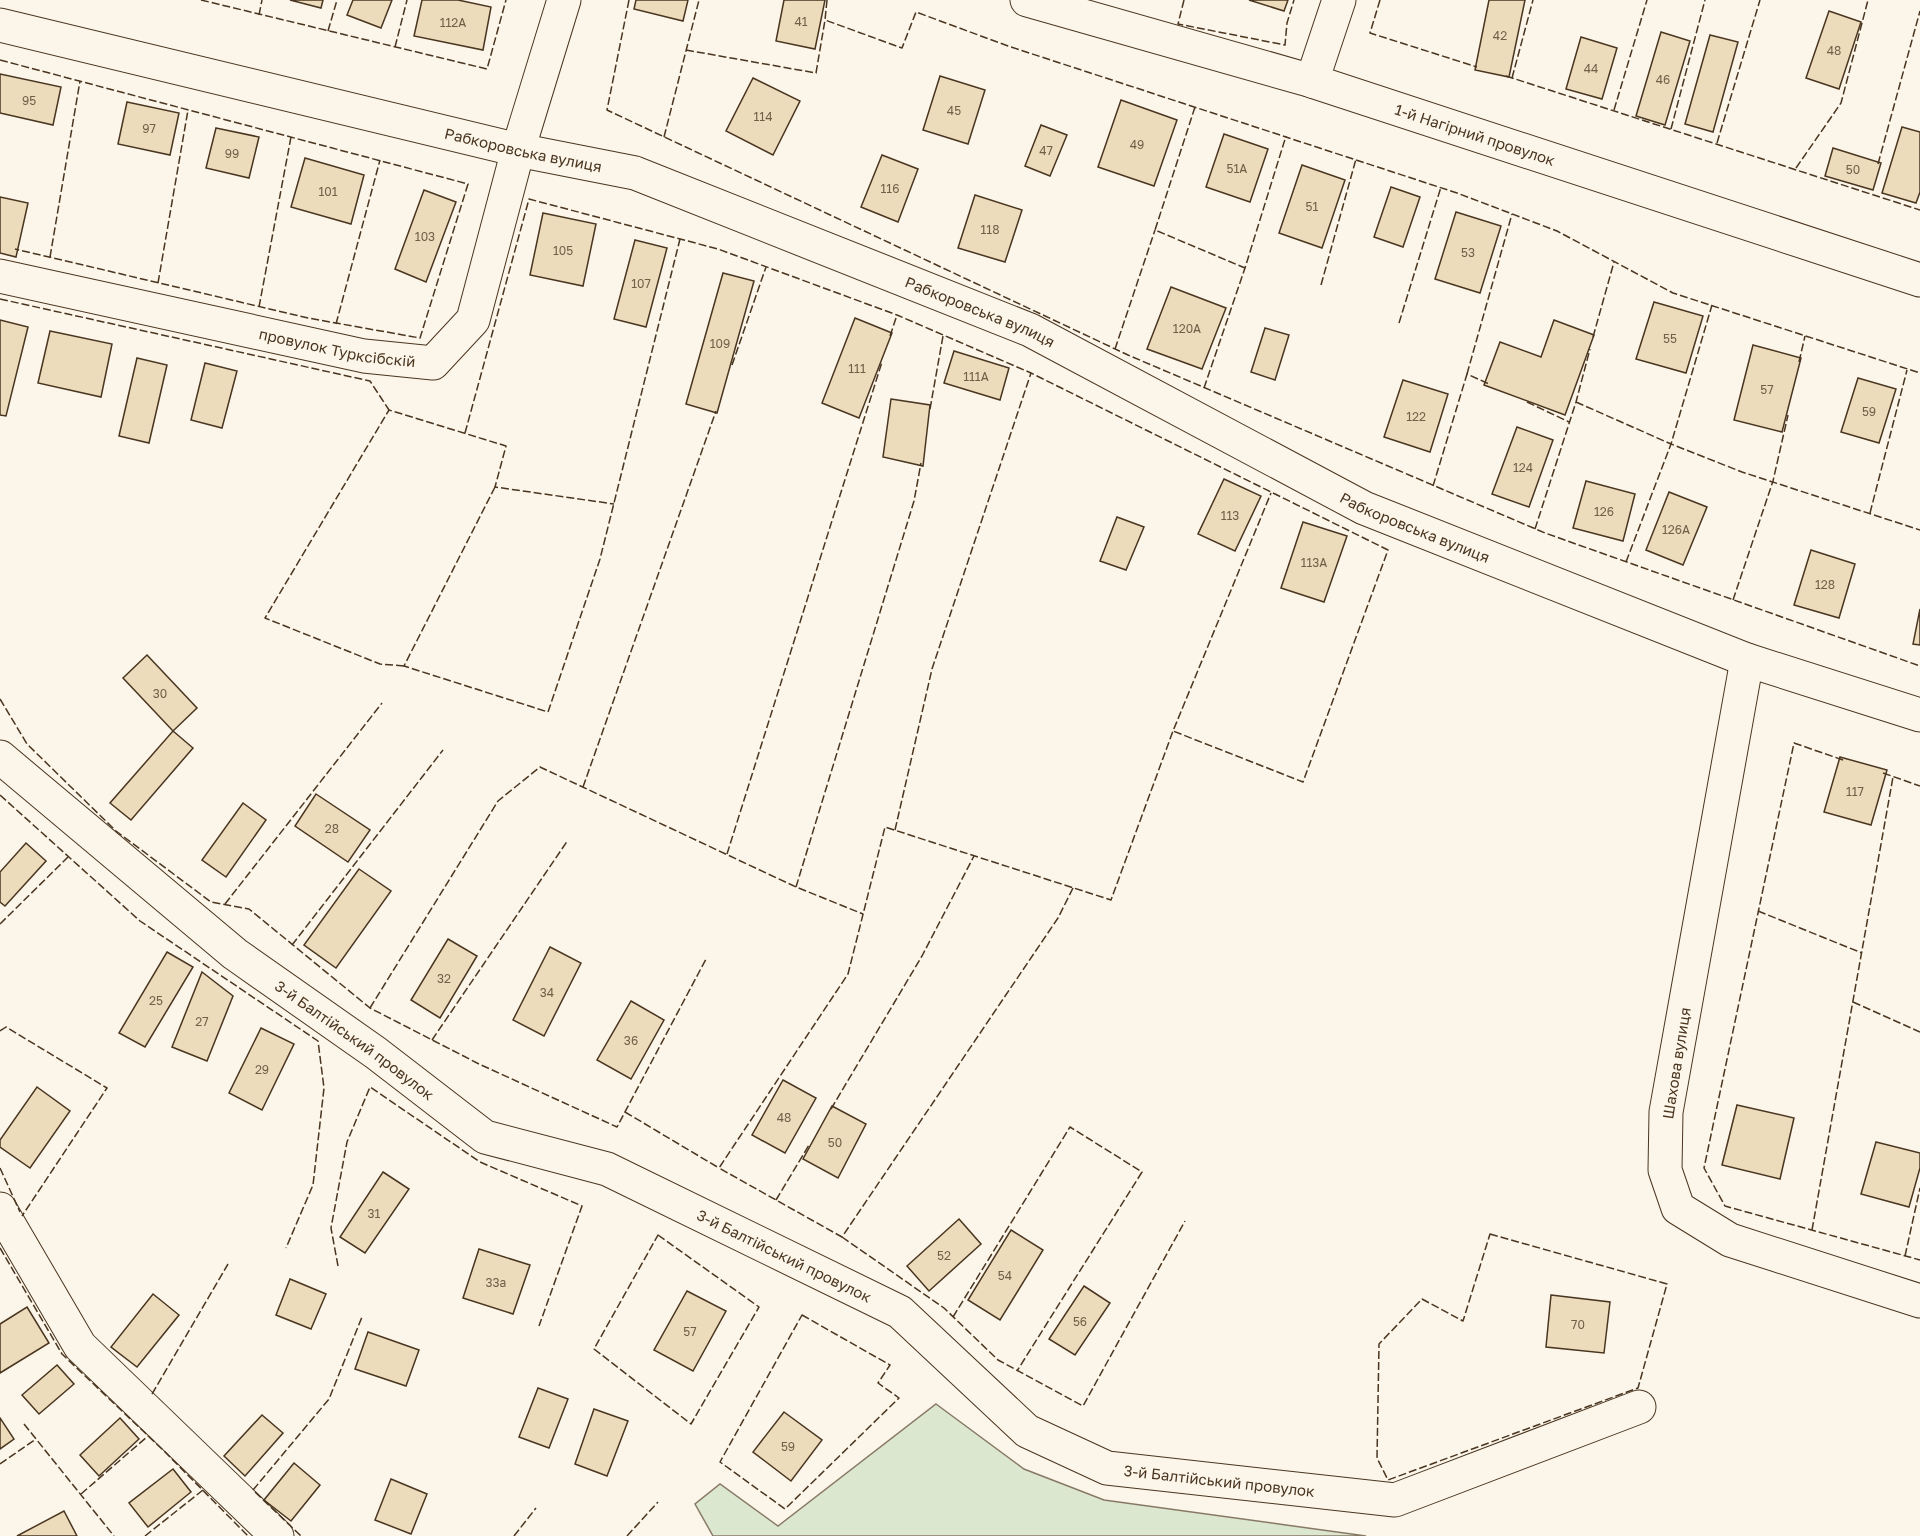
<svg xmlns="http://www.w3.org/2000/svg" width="1920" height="1536" viewBox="0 0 1920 1536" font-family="'Golos Text',sans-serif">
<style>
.green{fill:#dce7d0;stroke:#887966;stroke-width:1.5}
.building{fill:#ecdcbc;stroke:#4a3520;stroke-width:1.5}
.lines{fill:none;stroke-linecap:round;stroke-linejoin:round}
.minor-casing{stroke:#4a3520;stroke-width:35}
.minor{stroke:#fbf6e9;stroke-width:33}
.fence{stroke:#4a3520;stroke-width:1.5;stroke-dasharray:8 3;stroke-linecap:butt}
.labels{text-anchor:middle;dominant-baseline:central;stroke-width:4.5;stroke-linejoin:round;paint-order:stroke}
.number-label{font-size:12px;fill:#725f47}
.street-label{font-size:15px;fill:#4a3520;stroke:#fbf6e9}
</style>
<rect width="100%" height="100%" fill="#fbf6e9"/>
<!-- green -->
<path class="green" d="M936,1404l88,65 80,31 262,36h-653l-18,-32 25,-20 58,42z"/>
<!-- building -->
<g class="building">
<path d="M290,0h33l-2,8z"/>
<path d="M353,0h39l-11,28 -34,-13z"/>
<path d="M422,0h36l33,7 -8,43 -69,-14z"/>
<path d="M636,0h52l-5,21 -49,-12z"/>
<path d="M784,0h41l-10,49 -39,-8z"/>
<path d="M1249,0h39l-4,11z"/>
<path d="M1489,0h36l-16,77 -34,-7z"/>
<path d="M1829,11l32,11 -22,67 -33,-11z"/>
<path d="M1661,32l29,9 -25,84 -29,-9z"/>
<path d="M1710,35l28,7 -25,90 -28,-8z"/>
<path d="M1581,37l36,11 -15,51 -36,-10z"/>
<path d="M0,74l61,13 -8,38 -53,-12z"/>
<path d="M940,76l45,14 -17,54 -45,-14z"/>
<path d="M753,78l47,23 -27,54 -47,-24z"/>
<path d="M1121,100l56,20 -23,66 -56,-19z"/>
<path d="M127,102l52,11 -9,42 -52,-11z"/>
<path d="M1041,125l26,10 -17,41 -25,-10z"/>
<path d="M1902,127l18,5v60l-4,11 -34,-10z"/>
<path d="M216,128l43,9 -10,41 -43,-10z"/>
<path d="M1224,134l44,15 -18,53 -44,-15z"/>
<path d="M1833,148l48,15 -8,27 -48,-14z"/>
<path d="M882,155l36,14 -20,53 -37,-15z"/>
<path d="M305,158l59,17 -13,49 -60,-17z"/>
<path d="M1302,165l43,15 -23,68 -43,-15z"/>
<path d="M1391,187l29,10 -17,50 -29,-10z"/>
<path d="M424,190l32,12 -30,80 -31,-13z"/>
<path d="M975,195l47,15 -17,52 -47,-14z"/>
<path d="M0,197l28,6 -12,54 -16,-4z"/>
<path d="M1456,212l45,14 -21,67 -45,-14z"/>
<path d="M543,213l53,11 -13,62 -53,-11z"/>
<path d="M635,240l32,8 -21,79 -32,-8z"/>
<path d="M723,273l31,8 -37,132 -31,-9z"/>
<path d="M1171,287l55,21 -24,61 -55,-20z"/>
<path d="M1654,302l49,14 -17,57 -50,-14z"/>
<path d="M855,318l37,15 -33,85 -37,-15z"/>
<path d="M0,320l28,7 -22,89 -6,-1z"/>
<path d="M1554,320l40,15 -29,80 -81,-30 16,-43 41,15z"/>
<path d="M1265,328l24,7 -14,45 -24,-8z"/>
<path d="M50,331l62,13 -11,53 -63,-14z"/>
<path d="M1753,345l48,13 -19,74 -48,-12z"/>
<path d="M954,351l55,17 -9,32 -56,-17z"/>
<path d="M137,358l30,7 -18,78 -30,-7z"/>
<path d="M205,363l32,8 -15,57 -31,-8z"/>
<path d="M1858,378l38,11 -17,54 -38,-11z"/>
<path d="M1403,380l45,14 -18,58 -46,-15z"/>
<path d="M891,399l39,6 -7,61 -40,-9z"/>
<path d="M1517,427l36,13 -24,67 -37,-13z"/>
<path d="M1224,479l37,17 -26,55 -37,-17z"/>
<path d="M1586,481l49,13 -12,47 -50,-13z"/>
<path d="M1669,492l38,15 -24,58 -37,-15z"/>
<path d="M1117,517l27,10 -18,43 -26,-9z"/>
<path d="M1303,522l44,14 -23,66 -43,-14z"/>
<path d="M1811,550l44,14 -16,54 -45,-13z"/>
<path d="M1920,609v36l-7,-1z"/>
<path d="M147,655l50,53 -24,23 -50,-53z"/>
<path d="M173,731l20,17 -62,72 -21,-17z"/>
<path d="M1840,757l47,13 -16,55 -47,-13z"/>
<path d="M316,794l54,36 -22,32 -53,-36z"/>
<path d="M243,803l23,17 -40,57 -24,-17z"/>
<path d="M26,843l20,18 -41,45 -5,-4v-30z"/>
<path d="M359,869l32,22 -55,77 -32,-23z"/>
<path d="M448,939l29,17 -37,62 -29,-18z"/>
<path d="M550,947l31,16 -37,73 -31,-16z"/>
<path d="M167,952l26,15 -48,80 -26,-14z"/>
<path d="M202,972l31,24 -26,65 -35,-14z"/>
<path d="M631,1001l33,19 -33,59 -34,-19z"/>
<path d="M261,1028l33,16 -32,66 -33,-17z"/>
<path d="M783,1080l33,18 -31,55 -33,-18z"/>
<path d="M37,1087l33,24 -40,57 -30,-21v-7z"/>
<path d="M1737,1105l57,13 -14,61 -58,-14z"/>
<path d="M832,1106l34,18 -28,54 -35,-19z"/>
<path d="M1876,1142l44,11v15l-11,39 -48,-13z"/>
<path d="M383,1172l26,17 -44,64 -25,-16z"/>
<path d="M959,1219l22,25 -52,47 -22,-25z"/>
<path d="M1011,1230l32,20 -43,70 -32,-20z"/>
<path d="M479,1249l51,16 -17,49 -50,-16z"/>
<path d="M290,1279l36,15 -15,35 -35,-14z"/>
<path d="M1084,1286l26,17 -35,52 -26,-16z"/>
<path d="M687,1291l39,20 -33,60 -39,-21z"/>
<path d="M153,1294l26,21 -42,52 -26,-20z"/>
<path d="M1551,1295l59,7 -6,51 -58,-6z"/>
<path d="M27,1307l22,36 -49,30v-49z"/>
<path d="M368,1332l51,18 -13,36 -51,-17z"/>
<path d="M57,1365l17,19 -35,30 -17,-19z"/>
<path d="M538,1388l30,11 -19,49 -30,-11z"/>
<path d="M594,1409l34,12 -21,55 -32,-12z"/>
<path d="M784,1412l38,28 -31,41 -38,-29z"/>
<path d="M262,1415l21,18 -38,43 -21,-20z"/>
<path d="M0,1418l14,21 -14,10z"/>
<path d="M120,1418l19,21 -40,37 -19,-21z"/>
<path d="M294,1463l26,22 -29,36 -27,-21z"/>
<path d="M173,1469l18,23 -43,35 -19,-24z"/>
<path d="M391,1479l36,15 -16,40 -36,-14z"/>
<path d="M64,1511l13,25h-60z"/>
</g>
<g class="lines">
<defs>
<g id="minor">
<path id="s1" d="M1027,0l285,81 608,199"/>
<path id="s2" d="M0,25l518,125 117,23 395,157 334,178 383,152 173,55"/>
<path d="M1312,81l27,-81"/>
<path id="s3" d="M0,276l364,80 69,7 40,-43 45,-170 46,-150"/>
<path d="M1747,660l-81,452 -1,58 13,38 52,32 190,61"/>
<path id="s4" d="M0,757l235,197 141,99 109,84 122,32 293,143 127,119 80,37 288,32 244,-93"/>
<path d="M0,1209l80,137 197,190"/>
</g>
</defs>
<!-- minor casing -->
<use href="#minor" class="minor-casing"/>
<!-- minor -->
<use href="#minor" class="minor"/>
<!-- fence -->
<g class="fence">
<path d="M201,0l286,69 19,-69"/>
<path d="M629,0l-22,110 521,245 417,178 375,133"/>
<path d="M827,0l-2,20 77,28 14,-36 92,34 449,147 100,38 116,62 247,80"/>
<path d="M1184,0l-6,24 107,21 2,-22 7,-23"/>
<path d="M1380,0l-10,33 107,34"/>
<path d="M259,15l3,-15"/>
<path d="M328,31l9,-31"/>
<path d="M395,47l12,-47"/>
<path d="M686,50l130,23 9,-53"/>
<path d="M0,60l468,124 -48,154 -112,-20 -293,-69"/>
<path d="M1506,76l414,134"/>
<path d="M1512,78l21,-78"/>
<path d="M1195,107l-40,123 90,38"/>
<path d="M1614,110l33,-110"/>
<path d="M1671,129l34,-129"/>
<path d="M664,137l35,-137"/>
<path d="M1717,143l43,-143"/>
<path d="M1878,164l42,-153"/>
<path d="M1796,168l45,-65 27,-103"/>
<path d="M50,257l30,-176"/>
<path d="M158,283l30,-173"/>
<path d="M1321,285l35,-126"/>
<path d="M0,299l370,82 19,29"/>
<path d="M259,307l32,-170"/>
<path d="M1399,323l42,-136"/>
<path d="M336,324l44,-164"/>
<path d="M890,336l7,-21"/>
<path d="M1593,337l21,-75"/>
<path d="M1115,349l40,-119"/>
<path d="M1799,362l6,-26"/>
<path d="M732,365l34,-98"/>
<path d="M1467,374l45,-160"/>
<path d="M1204,388l41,-120 41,-132"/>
<path d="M1527,402l42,20"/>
<path d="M1576,402l95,42 71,28 178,58"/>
<path d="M930,409l13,-73"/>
<path d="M465,433l64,-234 189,50 179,66 134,58 357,177 -85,232 -130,-51"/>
<path d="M1433,486l34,-112 22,10"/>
<path d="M495,487l-91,179 144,46 52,-153 80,-320"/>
<path d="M1870,513l37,-143"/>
<path d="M1535,529l41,-127 14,-53"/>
<path d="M1626,562l45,-118 41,-139"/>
<path d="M1733,600l40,-119 15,-66"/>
<path d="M404,666l-24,-2 -115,-46 124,-208 117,36 -11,41 119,17"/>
<path d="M0,699l27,45 89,87 95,71 38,7 121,99 109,56 138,63 89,-168"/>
<path d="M1843,760l-49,-17 -90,425 21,38 195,54"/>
<path d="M1883,773l37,13"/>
<path d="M583,787l133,-376"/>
<path d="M0,795l140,126 178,120 6,47 -11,97 -27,63"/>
<path d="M895,830l37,-161 99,-296"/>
<path d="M727,854l155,-492"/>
<path d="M796,887l118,-386 7,-38"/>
<path d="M1073,888l-15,30 -216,319 -123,-69 129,-194 37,-147 226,73 62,-169 98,-238"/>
<path d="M225,904l157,-201"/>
<path d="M1758,911l104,42"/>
<path d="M0,924l68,-67"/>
<path d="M292,945l151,-195"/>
<path d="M1853,1002l67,30"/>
<path d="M370,1008l128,-207 42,-34 256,120 67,27"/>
<path d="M0,1031l6,-4 101,61 -85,128"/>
<path d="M432,1040l136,-200"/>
<path d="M831,1109l91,-153 52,-100"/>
<path d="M625,1112l94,56"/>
<path d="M0,1168l20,44"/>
<path d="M776,1200l33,-55"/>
<path d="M1812,1230l81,-453"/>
<path d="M1490,1234l177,50 -29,104 -250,92 -11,-22 2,-114 43,-45 41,22z"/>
<path d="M658,1235l101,72 -68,117 -97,-75z"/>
<path d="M842,1237l102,71 54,52 85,46 102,-185"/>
<path d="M0,1248l62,106 101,96 85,86"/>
<path d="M1905,1256l15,-68"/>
<path d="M338,1266l-7,-38 16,-86 23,-55 110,75 102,44 -43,120"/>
<path d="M802,1315l88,50 -12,18 21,15 -114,111 -65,-47z"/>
<path d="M953,1317l117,-190 72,45 -125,199"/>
<path d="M152,1394l76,-130"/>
<path d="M24,1424l90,112"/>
<path d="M0,1464l36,-25"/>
<path d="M253,1490l76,-91 33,-82"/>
<path d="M255,1492l46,44"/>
<path d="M81,1494l67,-58"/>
<path d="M145,1536l58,-46"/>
<path d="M514,1536l22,-28"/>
<path d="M627,1536l31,-34"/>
</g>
</g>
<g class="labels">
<!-- number labels -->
<g class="number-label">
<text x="801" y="21">41</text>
<text x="453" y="22">112А</text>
<text x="1500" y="35">42</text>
<text x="1834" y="50">48</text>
<text x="1591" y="68">44</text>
<text x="1663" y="79">46</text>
<text x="29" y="100">95</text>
<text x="954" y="110">45</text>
<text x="763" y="116">114</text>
<text x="149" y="128">97</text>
<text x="1137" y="144">49</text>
<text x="1046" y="150">47</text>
<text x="232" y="153">99</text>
<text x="1237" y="168">51А</text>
<text x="1853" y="169">50</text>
<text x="890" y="188">116</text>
<text x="328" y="191">101</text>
<text x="1312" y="206">51</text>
<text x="990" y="229">118</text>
<text x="425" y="236">103</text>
<text x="563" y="250">105</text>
<text x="1468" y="252">53</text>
<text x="641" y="283">107</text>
<text x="1187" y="328">120А</text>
<text x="1670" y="338">55</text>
<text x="720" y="343">109</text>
<text x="857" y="368">111</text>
<text x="976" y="376">111А</text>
<text x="1767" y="389">57</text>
<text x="1869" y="411">59</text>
<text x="1416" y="416">122</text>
<text x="1523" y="467">124</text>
<text x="1604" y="511">126</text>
<text x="1230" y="515">113</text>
<text x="1676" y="529">126А</text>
<text x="1314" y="562">113А</text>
<text x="1825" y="584">128</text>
<text x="160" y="693">30</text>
<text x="1855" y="791">117</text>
<text x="332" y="828">28</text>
<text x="444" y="978">32</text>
<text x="547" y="992">34</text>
<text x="156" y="1000">25</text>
<text x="202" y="1021">27</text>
<text x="631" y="1040">36</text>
<text x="262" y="1069">29</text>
<text x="784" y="1117">48</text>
<text x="835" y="1142">50</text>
<text x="374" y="1213">31</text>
<text x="944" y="1255">52</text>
<text x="1005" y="1275">54</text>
<text x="496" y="1282">33а</text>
<text x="1080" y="1321">56</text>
<text x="1578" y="1324">70</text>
<text x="690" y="1331">57</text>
<text x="788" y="1446">59</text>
</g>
<!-- street labels -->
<g class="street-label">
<text stroke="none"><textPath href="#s1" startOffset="468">1-й Нагірний провулок</textPath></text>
<text stroke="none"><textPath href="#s2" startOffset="538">Рабкоровська вулиця</textPath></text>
<text stroke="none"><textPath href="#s2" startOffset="1024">Рабкоровська вулиця</textPath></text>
<text stroke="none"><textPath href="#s3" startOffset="345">провулок Турксібскій</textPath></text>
<text stroke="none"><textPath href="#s2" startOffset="1510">Рабкоровська вулиця</textPath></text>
<text stroke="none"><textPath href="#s4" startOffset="454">3-й Балтійський провулок</textPath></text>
<text transform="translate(1676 1063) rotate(-81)">Шахова вулиця</text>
<text stroke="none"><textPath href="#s4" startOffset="940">3-й Балтійський провулок</textPath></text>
<text stroke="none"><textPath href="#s4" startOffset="1444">3-й Балтійський провулок</textPath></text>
</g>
</g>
</svg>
